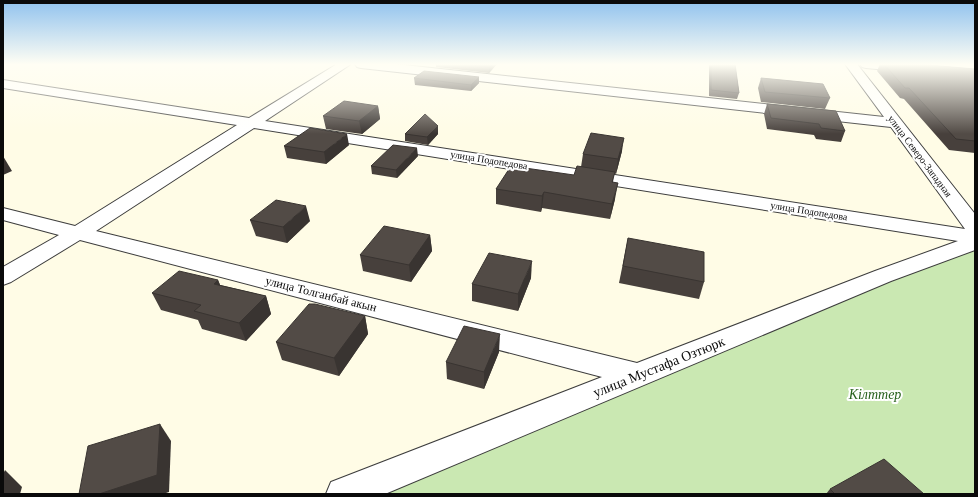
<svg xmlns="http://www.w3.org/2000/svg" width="978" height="497" viewBox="0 0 978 497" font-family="'Times New Roman',serif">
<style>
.green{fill:#cae8b2}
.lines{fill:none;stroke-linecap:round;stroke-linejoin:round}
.minor-casing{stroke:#3d3d3d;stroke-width:2}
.minor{fill:#fff;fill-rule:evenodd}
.wall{fill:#47403c}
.shaded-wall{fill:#393431}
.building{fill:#524b46;stroke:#393431}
.labels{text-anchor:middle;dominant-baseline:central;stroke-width:4;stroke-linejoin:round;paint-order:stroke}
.far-street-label{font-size:10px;fill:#0a0a0a;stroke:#fff}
.street-label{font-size:12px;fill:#0a0a0a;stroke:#fff}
.near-street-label{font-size:14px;fill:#0a0a0a;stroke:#fff}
.near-park-label{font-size:14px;font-style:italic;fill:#26601b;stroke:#fff}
</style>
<rect width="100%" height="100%" fill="#fffce6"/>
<!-- green -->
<path class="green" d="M975,249v245h-646z"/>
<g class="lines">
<defs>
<g id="minor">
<path d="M337,64h14l-86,57 700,108 -74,-102 -530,-59 -4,-1 -2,-3h40l489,53 -39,-53h12l118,150v36l-84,31 -506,213h-59l5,-12 271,-105 -522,-137 -69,42 -8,3v-18l56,-32 -56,-15v-12l72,18 162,-101 -234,-37v-8l246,38zM254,128l704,113 -83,30 -238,92 -541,-132z"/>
<path d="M860,64h47l7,1 2,3 -2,3 -4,1 -44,-4 -4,-1z"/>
</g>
</defs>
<!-- minor casing -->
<use href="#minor" class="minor-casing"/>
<!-- minor -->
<use href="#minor" class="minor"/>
</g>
<!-- wall -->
<g class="wall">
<path d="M436,64h61l-8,9 -53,-6z"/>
<path d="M709,64h26l4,29 -2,6 -28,-3z"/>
<path d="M880,64h37l58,5v84l-26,-3 -45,-51 -4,-1 -23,-27z"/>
<path d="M414,78l65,5 -8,8 -56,-6z"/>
<path d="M761,78l69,20 -5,11 -64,-7 -3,-14z"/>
<path d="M767,104l78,27 -4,11 -25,-3 -2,-4 -47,-6 -3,-15z"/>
<path d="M378,106l2,13 -18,15 -36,-5 -3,-13z"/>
<path d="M438,126v8l-10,11 -23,-4v-7z"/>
<path d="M349,145l-23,19 -39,-6 -3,-12z"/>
<path d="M622,151l-6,23 -2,-1 -1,10 2,16 -5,20 -68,-11 -1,4 -45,-8v-15l78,-14 7,-8 2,-13z"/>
<path d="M418,156l-21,22 -25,-4 -1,-8z"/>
<path d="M250,220l60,1 -23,22 -31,-7z"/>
<path d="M430,235l2,16 -21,31 -48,-11 -3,-16z"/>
<path d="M628,238l76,44 -5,17 -80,-16z"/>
<path d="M531,278l-13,33 -46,-10v-17z"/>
<path d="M218,280l2,5 46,11 5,18 -25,27 -44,-12 -4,-9 -37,-10 -9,-17z"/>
<path d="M365,316l3,18 -29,42 -57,-16 -6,-18z"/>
<path d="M499,352l-15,37 -37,-10 -1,-17z"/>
<path d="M830,489l94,5h-98z"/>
</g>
<!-- shaded-wall -->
<g class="shaded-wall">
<path d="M492,64h5l-8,9v-6z"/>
<path d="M479,77v6l-8,8v-6z"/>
<path d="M378,106l2,13 -18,15 -3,-13z"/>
<path d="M438,126v8l-10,11 -1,-8z"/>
<path d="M347,134l2,11 -23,19 -2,-12z"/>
<path d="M624,138l-2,13 -6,23 2,-15z"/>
<path d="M417,148l1,8 -21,22 -1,-8z"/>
<path d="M3,156l9,15 -9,4z"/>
<path d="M618,183l-3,16 -5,20 2,-15z"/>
<path d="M544,192l-2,16 -1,4 1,-16z"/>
<path d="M306,206l4,15 -23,22 -4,-16z"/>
<path d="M430,235l2,16 -21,31 -2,-17z"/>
<path d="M532,261l-1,17 -13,33v-17z"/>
<path d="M218,280l7,17 -11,-13z"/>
<path d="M266,296l5,18 -25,27 -7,-18z"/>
<path d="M365,316l3,18 -29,42 -5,-18z"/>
<path d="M500,334l-1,18 -15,37v-17z"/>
<path d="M160,424l11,17 -2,51 -6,2h-64z"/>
<path d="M5,470l17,17 -2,7h-17v-20z"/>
</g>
<!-- building -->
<g class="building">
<path d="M464,64h28l-3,3z"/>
<path d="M711,64h24l4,29 -28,-3z"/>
<path d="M884,64h33l58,5v72l-19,-2 -47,-51h-4z"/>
<path d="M424,71l55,6 -8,8 -57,-7z"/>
<path d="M761,78l62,6 7,14 -65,-6z"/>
<path d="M344,101l34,5 -19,15 -36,-5z"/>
<path d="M767,104l69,7 9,20 -24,-3 -2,-4 -48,-6z"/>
<path d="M425,114l13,12 -11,11 -22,-3z"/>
<path d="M310,128l37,6 -23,18 -40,-6z"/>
<path d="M591,133l33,5 -6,21 -35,-5z"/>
<path d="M393,145l24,3 -21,22 -25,-4z"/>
<path d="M511,166l63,9 3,-9 38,6 -3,10 6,1 -6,21 -68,-12 -2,4 -46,-7z"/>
<path d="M276,200l30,6 -23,21 -33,-7z"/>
<path d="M384,226l46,9 -21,30 -49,-10z"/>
<path d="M628,238l76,14v30l-81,-16z"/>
<path d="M489,253l43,8 -14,33 -46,-10z"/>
<path d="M179,271l39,9 -4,4 52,12 -27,27 -45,-12 7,-6 -49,-12z"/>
<path d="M309,304h6l50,12 -31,42 -58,-16z"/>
<path d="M464,326l36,8 -16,38 -38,-10z"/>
<path d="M160,424l-3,51 -58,19h-20l9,-48z"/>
<path d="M884,459l40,35h-89l-5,-5z"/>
</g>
<!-- sky -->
<linearGradient id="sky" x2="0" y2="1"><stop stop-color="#90c2ee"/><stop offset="0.48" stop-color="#fffef4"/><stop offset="1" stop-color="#fffef4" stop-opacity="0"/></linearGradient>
<rect width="978" height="134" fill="url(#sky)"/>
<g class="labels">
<!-- far-street labels -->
<g class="far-street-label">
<text transform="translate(920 156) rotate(53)">улица Северо-Западная</text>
<text transform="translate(489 160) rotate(9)">улица Подопедова</text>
<text transform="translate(809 211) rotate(9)">улица Подопедова</text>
</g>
<!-- street labels -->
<g class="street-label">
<text transform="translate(321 294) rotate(14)">улица Толганбай акын</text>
</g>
<!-- near-street labels -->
<g class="near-street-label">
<text transform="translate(659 367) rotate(-22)">улица Мустафа Озтюрк</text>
</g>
<!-- near-park labels -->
<g class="near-park-label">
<text x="875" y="394">Кілттер</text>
</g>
</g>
<!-- border -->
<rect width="978" height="497" fill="none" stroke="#0a0a0a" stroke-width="8"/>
</svg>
